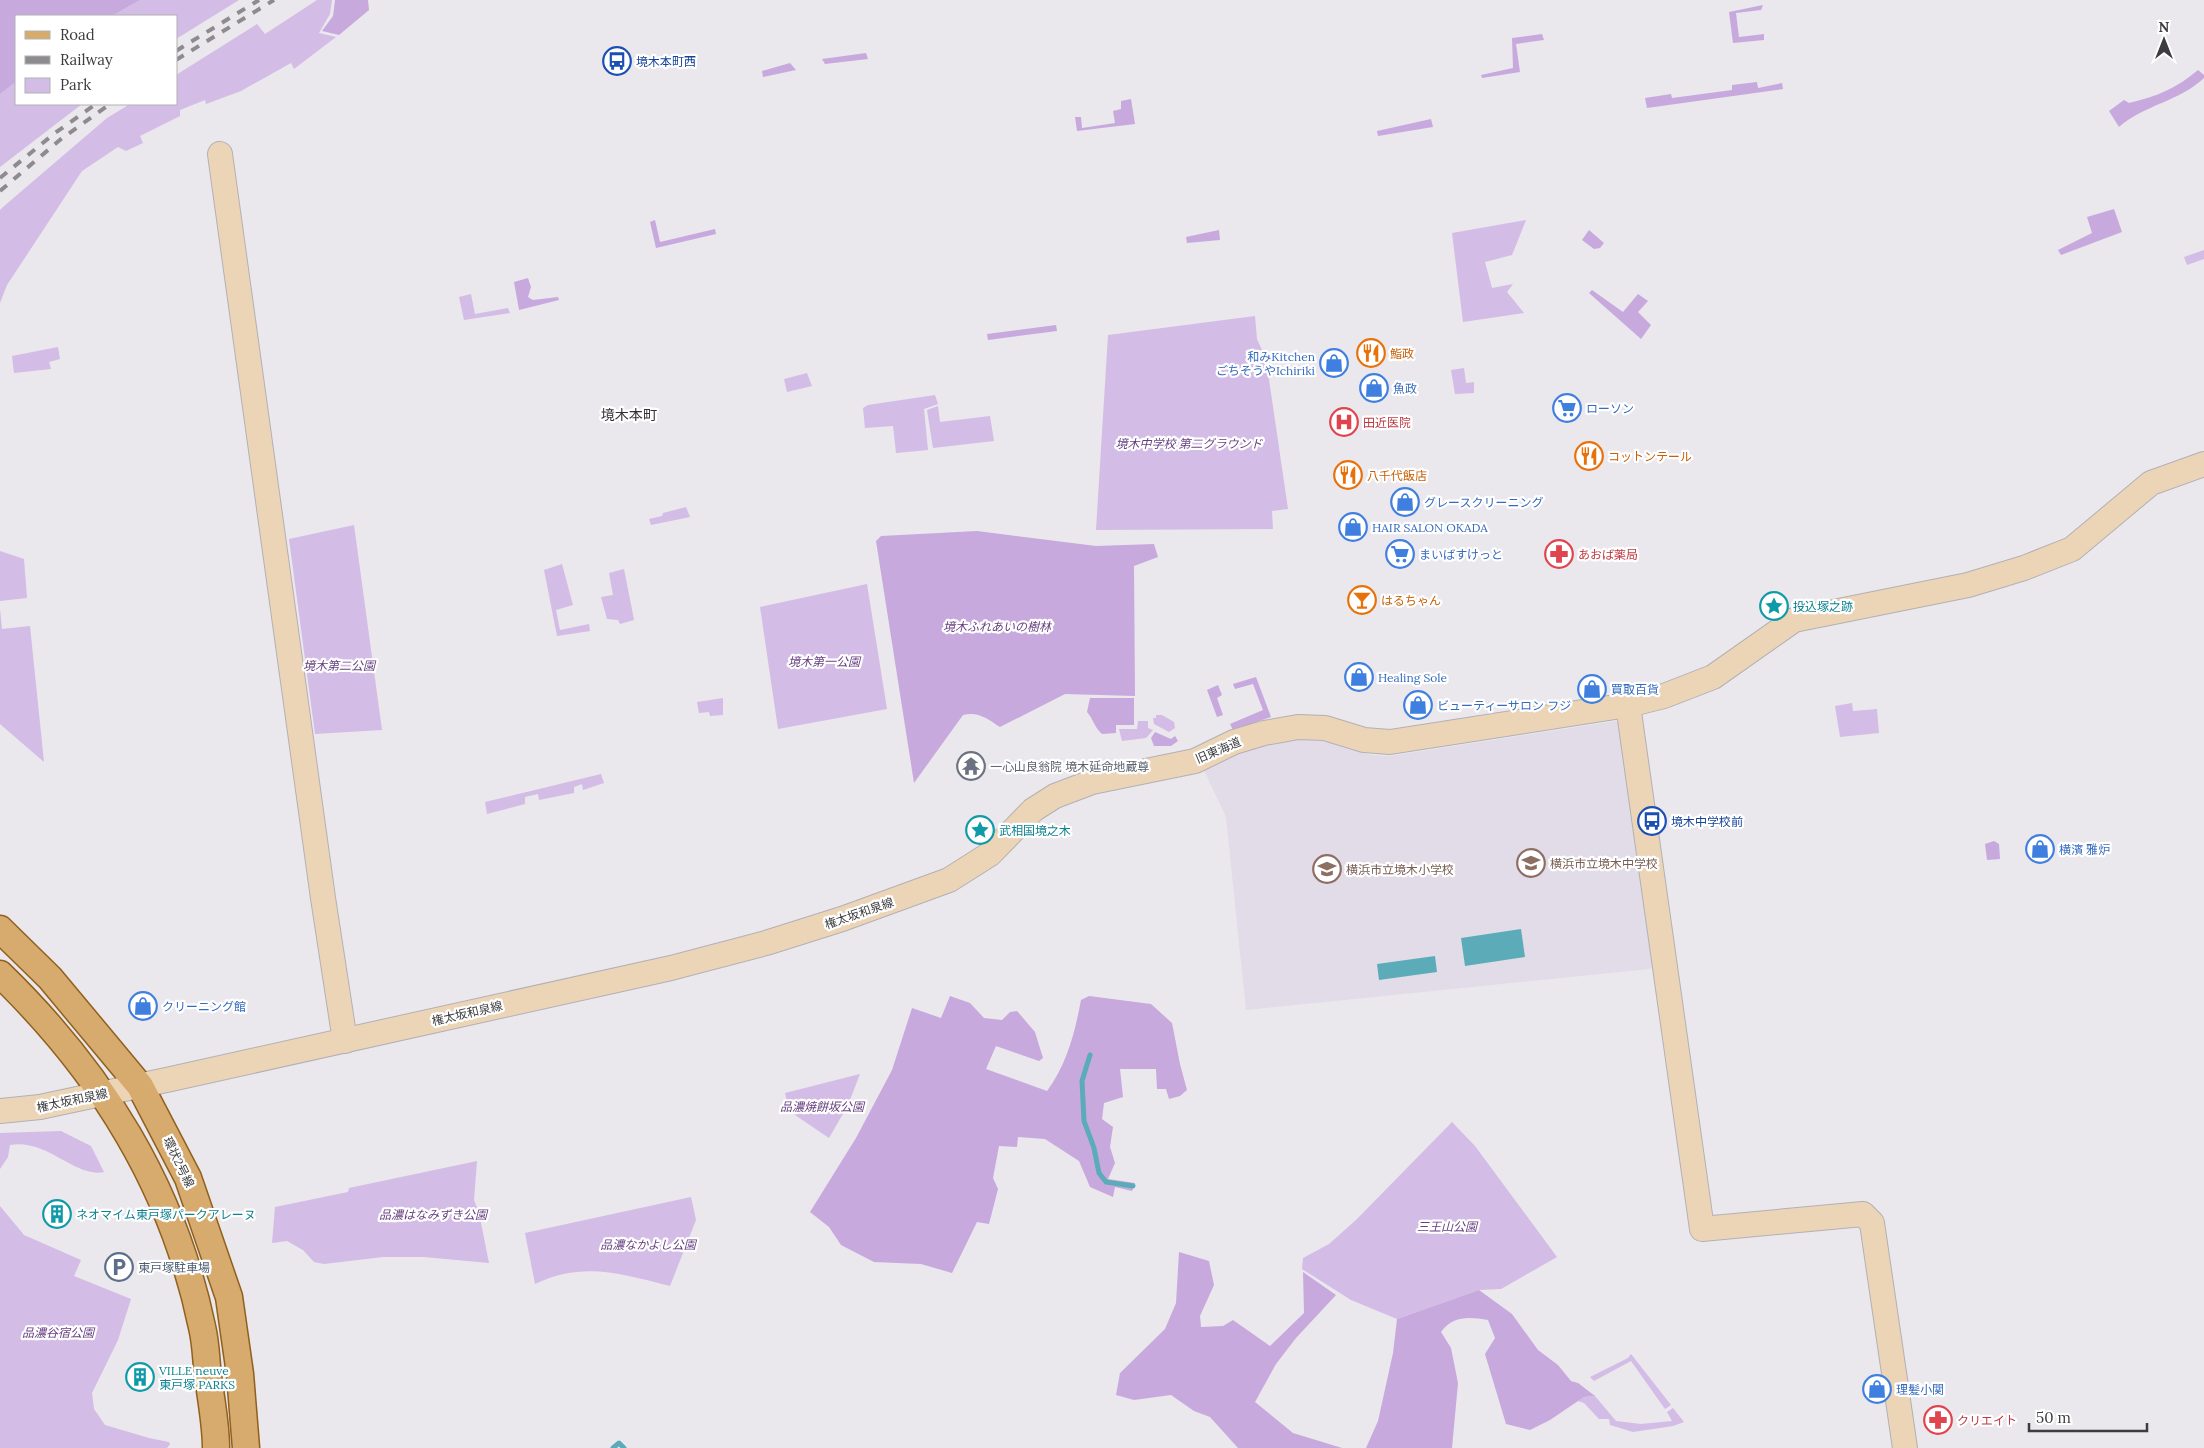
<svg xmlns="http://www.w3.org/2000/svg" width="2204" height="1448" viewBox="0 0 2204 1448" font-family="Lora,'Noto Sans JP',serif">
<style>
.built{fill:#e2dbe8}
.green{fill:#d3bce6}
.forest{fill:#c7a9de}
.water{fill:#5bacb8}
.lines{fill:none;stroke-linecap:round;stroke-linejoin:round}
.stream{stroke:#5bacb8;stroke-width:5}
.secondary-casing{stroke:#b3b0b5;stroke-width:26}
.primary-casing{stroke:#90601d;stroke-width:29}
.secondary{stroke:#ebd5b6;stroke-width:24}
.primary{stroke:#d7ab6d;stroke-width:26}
.rail{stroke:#8d8b90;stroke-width:4;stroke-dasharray:9 9;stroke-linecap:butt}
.labels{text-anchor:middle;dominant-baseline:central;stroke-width:4.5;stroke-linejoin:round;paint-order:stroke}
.transit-label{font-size:12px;fill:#164399;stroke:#fff;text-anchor:start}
.food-label{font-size:12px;fill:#c56008;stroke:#fff;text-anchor:start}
.shop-label{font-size:12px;fill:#366cbe;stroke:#fff;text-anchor:start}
.health-label{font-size:12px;fill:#be3a42;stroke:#fff;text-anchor:start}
.park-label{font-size:12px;font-style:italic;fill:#663f80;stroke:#fff}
.culture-label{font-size:12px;fill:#0d838f;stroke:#fff;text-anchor:start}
.street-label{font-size:12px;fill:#3d3c3f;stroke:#fff}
.worship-label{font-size:12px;fill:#5b616d;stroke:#fff;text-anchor:start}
.education-label{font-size:12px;fill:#785e54;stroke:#fff;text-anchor:start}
.service-label{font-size:12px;fill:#4e5e75;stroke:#fff;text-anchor:start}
.neighbourhood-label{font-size:14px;fill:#353237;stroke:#fff}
</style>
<rect width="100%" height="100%" fill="#eae7ed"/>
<!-- built -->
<path class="built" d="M1616,721l5,4 33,240 -5,4 -403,41 -20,-193 -25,-53 51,-20 58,-9 34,13 27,7 19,1z"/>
<!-- green -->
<g class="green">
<path d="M140,0h99l-63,39v-23h-64z"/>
<path d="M317,0h15l-2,14 -11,19 17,4 -42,32 -3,-6 -50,28 -35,13 -1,-4 -25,10v6l-40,20 3,7 -17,8 -8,-4 -36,24 -75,114 -7,18v-93l3,-3 104,-89 23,-14h46v-29l81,-51 8,10z"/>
<path d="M16,82v22h66l-82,63v-73z"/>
<path d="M1526,220l-14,35 -27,7 7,26 21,-4 -6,8 17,21 -61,9 -11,-89z"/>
<path d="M2204,250v9l-17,6 -3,-8z"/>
<path d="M471,294l4,20 33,-6 2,5 -46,7 -5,-23z"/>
<path d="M1255,316l2,23 9,20 22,150 -16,2 1,18 -177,1 12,-195z"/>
<path d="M58,347l2,12 -11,3 2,7 -37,4 -2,-17z"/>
<path d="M1464,368l2,15 8,-1v11l-19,1 -4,-24z"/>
<path d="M807,373l5,13 -25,6 -3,-13z"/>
<path d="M935,395l3,9 -14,5 4,41 -32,3 -3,-27 -28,2 -2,-20 5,-3z"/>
<path d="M938,406l2,16 50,-6 4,25 -61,7 -6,-38z"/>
<path d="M686,507l4,10 -39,8 -2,-6 13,-3 1,-3z"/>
<path d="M354,525l28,205 -67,4 -26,-195z"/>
<path d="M0,551l24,8 3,39 -27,3z"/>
<path d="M562,564l11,41 -17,5 4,20 29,-6 1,7 -33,5 -13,-66z"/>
<path d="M624,569l10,51 -14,4 -2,-4 -11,-1 -6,-22 12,-2 -4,-22z"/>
<path d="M867,584l20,125 -109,20 -18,-122z"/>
<path d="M0,609l2,20 28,-3 14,136 -44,-38z"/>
<path d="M723,698v17l-13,1 -1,-4 -10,1 -2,-11z"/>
<path d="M1852,703l1,8 24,-2 2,24 -39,4 -5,-31z"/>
<path d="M1156,715h6l12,7 1,6 -6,4 -15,-8 -1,-6h3z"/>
<path d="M1138,721h10v7l5,2 -7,8 -24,3 -3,-12h18z"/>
<path d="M601,774l3,9 -21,7 -1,-6 -8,3v6l-35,7 -1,-6 -13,3v7l-38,10 -2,-12z"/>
<path d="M860,1074l-12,31 -19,33 -40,-27 -4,-18z"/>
<path d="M1452,1122l23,24 82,111 -56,32 -22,1 -82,29 -46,-19 -49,-31 1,-11 26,-14 28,-25z"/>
<path d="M61,1131l30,15 13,26c-30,6 -55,-33 -94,-27l-2,12 -8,12v-36z"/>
<path d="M477,1161l-3,39 5,13 10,50 -65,-6h-41l-59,7 -10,-2 -11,-12 -16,-9 -15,2 3,-36 73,-15 1,-4z"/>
<path d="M691,1197l5,23 -26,66c-49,-12 -86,-25 -135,-2l-10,-51z"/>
<path d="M0,1206l24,29 57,25 -7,16 57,23 -13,41 -26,53 2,16 11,16 44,13 20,4 1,2 -3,4h-167z"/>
<path d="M1631,1354l40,51 -6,4 -34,-48 -37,20 -4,-4 38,-19z"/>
<path d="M1595,1396l21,25 25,3 31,-3 -5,-9 6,-4 11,14 -11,4 -40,6 -23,-7 -1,-6h-10l-15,-16 -6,-2 6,-4z"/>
</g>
<!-- forest -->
<g class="forest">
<path d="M0,0h140l-28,16h-96v66l-16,12z"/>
<path d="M335,0h33l1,10 -30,25 -17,-4 11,-15z"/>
<path d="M1763,5l-2,5 -25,3 3,24 25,-3v6l-31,3 -4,-31z"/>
<path d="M1542,34l2,6 -28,4 4,28 -38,6 -1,-3 32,-7 -1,-30z"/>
<path d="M866,53l2,6 -43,5 -3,-5z"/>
<path d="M790,63l6,7 -33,7 -1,-6z"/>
<path d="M2198,70l6,5v3c-24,23 -60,27 -85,49l-10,-16 15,-11 5,3c27,-6 48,-15 69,-33z"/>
<path d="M1757,82l1,6 24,-5 1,6 -136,19 -2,-10 26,-4 1,4 60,-8v-5z"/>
<path d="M1131,99l4,25 -58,7 -2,-14h6l1,11 33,-5 -2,-12 8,-2v-8z"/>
<path d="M1431,119l2,8 -55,9 -1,-5z"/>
<path d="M2114,209l8,23 -61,23 -3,-5 34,-17 -5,-16z"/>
<path d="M655,220l5,22 55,-13 1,5 -60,14 -6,-26z"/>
<path d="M1219,230l1,10 -33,3 -1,-6z"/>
<path d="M1589,230l15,13 -4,5 -6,1 -12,-9z"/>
<path d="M528,278l3,9 -3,10 5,3 25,-3 1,3 -40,10 -5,-28z"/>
<path d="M1592,290l31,22 15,-18 10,7 -10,11 13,13 -10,14 -52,-46z"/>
<path d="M1056,325l1,6 -69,9 -1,-6z"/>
<path d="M977,531l119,15 58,-2 4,13 -24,9 1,130 -70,-2 -65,33c-12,-8 -22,-16 -37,-12l-49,68 -38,-242 5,-5z"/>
<path d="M1256,677l15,40 -38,13 -3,-6 33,-14 -10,-26 -18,5 -2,-5z"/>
<path d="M1218,685l4,10 -5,3 6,17 -6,2 -10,-27z"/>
<path d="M1090,698h44v27h-18v8l-14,1c-8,-7 -8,-14 -15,-22z"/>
<path d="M1155,732l16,7 4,-3 3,5 -7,5h-17l-3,-8z"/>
<path d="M1994,841l5,3 1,15 -13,1 -2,-16z"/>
<path d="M950,996l20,7 14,15 18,2 8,-8 7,-1 18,21 8,26 -4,3 -43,-15 -10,23 61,22c20,-27 28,-59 34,-91l8,-4 62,8 21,19 8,41 7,26 -7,6 -11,3 -3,-10h-9l-1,-20h-36l3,28 -19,6 -2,16 11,8 -3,20 5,16 -7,16 27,4 -3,8 -17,-4 -2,10 -23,-10 -11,-26 -34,-22 -27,-2 -1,10 -18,-1 -6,32 5,11 -9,35 -12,-2 -25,51 -31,-9 -47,-2 -33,-17 -12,-18 -19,-15 46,-74 36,-68 20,-62 29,10z"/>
<path d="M1179,1252l30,9 5,24 -14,31 1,11 22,-1 10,-6 37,26 34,-33 -1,-41 33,23 -40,43 -20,26 -21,38 38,31 49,15h-104l-28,-31 -16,-6 -23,-16 -37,5 -18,-5 4,-22 45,-44 11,-26z"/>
<path d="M1479,1290l33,24 26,36 20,15 13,16 7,2 17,13 -11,1 -34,23 -20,10 -24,-6 -21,-70 10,-16 -7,-18c-18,-3 -35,-5 -47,12l10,16 7,35 -6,65h-86l12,-27 15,-68 4,-34z"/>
</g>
<!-- water -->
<g class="water">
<path d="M1521,929l4,28 -60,9 -4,-28z"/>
<path d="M1435,956l2,16 -58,8 -2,-16z"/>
</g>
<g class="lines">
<!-- stream -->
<g class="stream">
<path d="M1090,1055l-8,26 2,40 10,27 5,25 7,9 27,4"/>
<path d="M613,1448l6,-5 5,5"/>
</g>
<defs>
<g id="secondary">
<path d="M220,154l103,744 22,143"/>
<path d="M1628,705l74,524 161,-15 9,9 33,225"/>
<path d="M0,1111l40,-4 131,-28 500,-111 95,-25 76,-24 107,-39 41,-26 43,-44 22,-14 37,-14 103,-21 39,-19 30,-9 34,-6 27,1 39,12 26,2 238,-37 36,-9 49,-19 81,-57 174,-35 56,-17 48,-19 79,-66 53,-19"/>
</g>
<g id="primary">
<path d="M0,929l50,49 90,108 48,92 41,119 11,77 6,74"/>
<path d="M0,974c102,99 173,213 202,353 4,16 4,33 6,49 3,24 8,48 8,72"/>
</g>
</defs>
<!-- secondary casing -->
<use href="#secondary" class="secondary-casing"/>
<!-- primary casing -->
<use href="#primary" class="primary-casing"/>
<!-- secondary -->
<use href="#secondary" class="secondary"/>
<!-- primary -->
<use href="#primary" class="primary"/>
<!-- rail -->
<g class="rail">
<path d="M176,51l83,-51"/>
<path d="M176,60l98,-60"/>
<path d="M0,178l55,-45 41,-29"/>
<path d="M0,191l61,-52 49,-35"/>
</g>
</g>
<!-- icons -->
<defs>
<symbol id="bus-ring" viewBox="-11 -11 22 22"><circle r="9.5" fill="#fff" stroke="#1a4fb4" stroke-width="1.5"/><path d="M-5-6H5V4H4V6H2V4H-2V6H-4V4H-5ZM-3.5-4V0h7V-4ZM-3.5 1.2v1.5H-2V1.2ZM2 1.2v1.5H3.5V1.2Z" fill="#1a4fb4"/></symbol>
<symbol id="restaurant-ring" viewBox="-11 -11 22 22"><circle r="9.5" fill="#fff" stroke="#e8710a" stroke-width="1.5"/><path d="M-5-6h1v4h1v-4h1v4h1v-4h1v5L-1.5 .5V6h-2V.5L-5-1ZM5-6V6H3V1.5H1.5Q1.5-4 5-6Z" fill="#e8710a"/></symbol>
<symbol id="shop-ring" viewBox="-11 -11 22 22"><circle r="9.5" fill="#fff" stroke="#3f7fe0" stroke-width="1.5"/><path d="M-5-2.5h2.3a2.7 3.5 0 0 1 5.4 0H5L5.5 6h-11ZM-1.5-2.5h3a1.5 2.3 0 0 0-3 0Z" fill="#3f7fe0"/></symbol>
<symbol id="supermarket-ring" viewBox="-11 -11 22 22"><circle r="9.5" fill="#fff" stroke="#3f7fe0" stroke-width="1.5"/><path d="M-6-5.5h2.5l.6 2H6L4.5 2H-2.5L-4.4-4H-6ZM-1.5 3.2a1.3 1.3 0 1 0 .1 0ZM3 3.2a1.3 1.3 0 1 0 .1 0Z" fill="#3f7fe0"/></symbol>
<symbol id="hospital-ring" viewBox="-11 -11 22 22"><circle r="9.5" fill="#fff" stroke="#e0444e" stroke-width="1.5"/><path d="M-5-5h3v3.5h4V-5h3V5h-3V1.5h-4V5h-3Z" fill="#e0444e"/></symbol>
<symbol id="pharmacy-ring" viewBox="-11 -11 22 22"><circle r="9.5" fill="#fff" stroke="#e0444e" stroke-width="1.5"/><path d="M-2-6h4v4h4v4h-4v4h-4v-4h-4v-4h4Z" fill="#e0444e"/></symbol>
<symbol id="bar-ring" viewBox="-11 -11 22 22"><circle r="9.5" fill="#fff" stroke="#e8710a" stroke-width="1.5"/><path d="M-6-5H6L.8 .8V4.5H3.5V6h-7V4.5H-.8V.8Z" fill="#e8710a"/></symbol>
<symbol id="sight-ring" viewBox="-11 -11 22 22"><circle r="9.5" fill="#fff" stroke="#0f9aa8" stroke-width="1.5"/><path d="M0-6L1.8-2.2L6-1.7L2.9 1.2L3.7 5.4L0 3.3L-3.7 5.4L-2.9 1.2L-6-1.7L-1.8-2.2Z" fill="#0f9aa8"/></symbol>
<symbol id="temple-ring" viewBox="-11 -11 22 22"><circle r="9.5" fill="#fff" stroke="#6b7280" stroke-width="1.5"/><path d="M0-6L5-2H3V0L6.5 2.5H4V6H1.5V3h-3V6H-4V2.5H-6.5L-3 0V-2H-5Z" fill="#6b7280"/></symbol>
<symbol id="school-ring" viewBox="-11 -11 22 22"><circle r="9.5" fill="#fff" stroke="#8d6e63" stroke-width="1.5"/><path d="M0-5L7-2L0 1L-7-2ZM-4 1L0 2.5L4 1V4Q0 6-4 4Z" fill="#8d6e63"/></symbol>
<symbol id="building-ring" viewBox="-11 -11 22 22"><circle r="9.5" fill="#fff" stroke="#0f9aa8" stroke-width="1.5"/><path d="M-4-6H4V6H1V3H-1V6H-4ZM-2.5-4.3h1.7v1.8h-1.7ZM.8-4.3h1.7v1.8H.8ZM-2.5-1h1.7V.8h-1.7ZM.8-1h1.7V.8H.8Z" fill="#0f9aa8"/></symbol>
<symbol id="parking-ring" viewBox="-11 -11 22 22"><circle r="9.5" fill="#fff" stroke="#5c6f8a" stroke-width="1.5"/><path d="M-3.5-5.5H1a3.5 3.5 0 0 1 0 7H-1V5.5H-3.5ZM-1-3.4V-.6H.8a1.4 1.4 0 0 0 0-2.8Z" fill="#5c6f8a"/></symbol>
</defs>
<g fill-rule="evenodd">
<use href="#bus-ring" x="601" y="45" width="32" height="32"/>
<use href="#restaurant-ring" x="1355" y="337" width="32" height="32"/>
<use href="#shop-ring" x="1318" y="347" width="32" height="32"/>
<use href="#shop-ring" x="1358" y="372" width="32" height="32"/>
<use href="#supermarket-ring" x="1551" y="392" width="32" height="32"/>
<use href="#hospital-ring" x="1328" y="406" width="32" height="32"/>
<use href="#restaurant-ring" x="1573" y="440" width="32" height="32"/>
<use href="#restaurant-ring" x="1332" y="459" width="32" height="32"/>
<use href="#shop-ring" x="1389" y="486" width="32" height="32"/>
<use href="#shop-ring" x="1337" y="511" width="32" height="32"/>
<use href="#supermarket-ring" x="1384" y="538" width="32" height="32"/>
<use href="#pharmacy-ring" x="1543" y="538" width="32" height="32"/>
<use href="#bar-ring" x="1346" y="584" width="32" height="32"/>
<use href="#sight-ring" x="1758" y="590" width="32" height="32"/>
<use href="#shop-ring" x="1343" y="661" width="32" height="32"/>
<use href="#shop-ring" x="1576" y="673" width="32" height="32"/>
<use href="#shop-ring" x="1402" y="689" width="32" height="32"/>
<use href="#temple-ring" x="955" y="750" width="32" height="32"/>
<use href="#bus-ring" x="1636" y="805" width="32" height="32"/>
<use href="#sight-ring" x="964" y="814" width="32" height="32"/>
<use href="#shop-ring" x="2024" y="833" width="32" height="32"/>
<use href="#school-ring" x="1515" y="847" width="32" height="32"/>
<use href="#school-ring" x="1311" y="853" width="32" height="32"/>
<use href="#shop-ring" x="127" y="990" width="32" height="32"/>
<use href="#building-ring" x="41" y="1198" width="32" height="32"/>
<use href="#parking-ring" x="103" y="1251" width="32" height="32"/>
<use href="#building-ring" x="124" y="1361" width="32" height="32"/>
<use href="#shop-ring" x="1861" y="1373" width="32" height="32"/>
<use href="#pharmacy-ring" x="1922" y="1404" width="32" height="32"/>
</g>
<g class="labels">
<!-- transit labels -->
<g class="transit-label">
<text x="636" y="61">境木本町西</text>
<text x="1671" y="821">境木中学校前</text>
</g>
<!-- food labels -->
<g class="food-label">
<text x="1390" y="353">鮨政</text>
<text x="1608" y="456">コットンテール</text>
<text x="1367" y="475">八千代飯店</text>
<text x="1381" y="600">はるちゃん</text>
</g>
<!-- shop labels -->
<g class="shop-label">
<text x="1315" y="356" text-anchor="end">和みKitchen<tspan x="1315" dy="14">ごちそうやIchiriki</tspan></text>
<text x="1393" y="388">魚政</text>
<text x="1586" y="408">ローソン</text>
<text x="1424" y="502">グレースクリーニング</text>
<text x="1372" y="527">HAIR SALON OKADA</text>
<text x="1419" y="554">まいばすけっと</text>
<text x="1378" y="677">Healing Sole</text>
<text x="1611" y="689">買取百貨</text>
<text x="1437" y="705">ビューティーサロン フジ</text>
<text x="2059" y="849">横濱 雅炉</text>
<text x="162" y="1006">クリーニング館</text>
<text x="1896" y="1389">理髪小関</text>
</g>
<!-- health labels -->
<g class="health-label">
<text x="1363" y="422">田近医院</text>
<text x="1578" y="554">あおば薬局</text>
<text x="1957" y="1420">クリエイト</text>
</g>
<!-- park labels -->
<g class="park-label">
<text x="1189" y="443">境木中学校 第二グラウンド</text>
<text x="997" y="626">境木ふれあいの樹林</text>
<text x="824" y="661">境木第一公園</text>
<text x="339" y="665">境木第二公園</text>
<text x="822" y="1106">品濃焼餅坂公園</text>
<text x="433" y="1214">品濃はなみずき公園</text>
<text x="1447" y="1226">三王山公園</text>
<text x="648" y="1244">品濃なかよし公園</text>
<text x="58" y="1332">品濃谷宿公園</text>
</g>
<!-- culture labels -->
<g class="culture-label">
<text x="1793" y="606">投込塚之跡</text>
<text x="999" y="830">武相国境之木</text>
<text x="76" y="1214">ネオマイム東戸塚パークアレーヌ</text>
<text x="159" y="1370">VILLE neuve<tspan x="159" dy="14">東戸塚 PARKS</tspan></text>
</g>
<!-- street labels -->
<g class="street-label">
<text transform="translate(1218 750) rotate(-23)">旧東海道</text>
<text transform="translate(859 913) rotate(-19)">権太坂和泉線</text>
<text transform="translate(467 1013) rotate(-13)">権太坂和泉線</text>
<text transform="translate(72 1100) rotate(-12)">権太坂和泉線</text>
<text transform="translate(179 1162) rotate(64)">環状2号線</text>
</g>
<!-- worship labels -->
<g class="worship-label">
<text x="990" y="766">一心山良翁院 境木延命地蔵尊</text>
</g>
<!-- education labels -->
<g class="education-label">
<text x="1550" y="863">横浜市立境木中学校</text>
<text x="1346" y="869">横浜市立境木小学校</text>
</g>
<!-- service labels -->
<g class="service-label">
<text x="138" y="1267">東戸塚駐車場</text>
</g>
<!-- neighbourhood labels -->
<g class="neighbourhood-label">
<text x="629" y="415">境木本町</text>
</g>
</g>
<!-- legend -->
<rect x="15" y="15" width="162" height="90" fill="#ffffff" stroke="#b1b1b2"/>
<rect x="25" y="31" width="25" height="8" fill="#d7ab6d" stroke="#b1b1b2"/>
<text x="60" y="40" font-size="15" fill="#3d3c3f">Road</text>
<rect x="25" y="56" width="25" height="8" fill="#8d8b90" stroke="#b1b1b2"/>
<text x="60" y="65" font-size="15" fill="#3d3c3f">Railway</text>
<rect x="25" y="78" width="25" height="15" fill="#d3bce6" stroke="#b1b1b2"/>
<text x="60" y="90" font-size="15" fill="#3d3c3f">Park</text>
<!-- north arrow -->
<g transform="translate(2164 40)" stroke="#ffffff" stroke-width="4" paint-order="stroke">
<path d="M0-4L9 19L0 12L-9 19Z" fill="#3d3c3f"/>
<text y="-8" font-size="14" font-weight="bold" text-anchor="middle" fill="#3d3c3f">N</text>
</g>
<!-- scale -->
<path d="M2029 1423v8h118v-8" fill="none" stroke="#3d3c3f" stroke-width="2.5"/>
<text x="2036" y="1423" font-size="15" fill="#3d3c3f" stroke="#ffffff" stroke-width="4" paint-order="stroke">50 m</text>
</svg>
